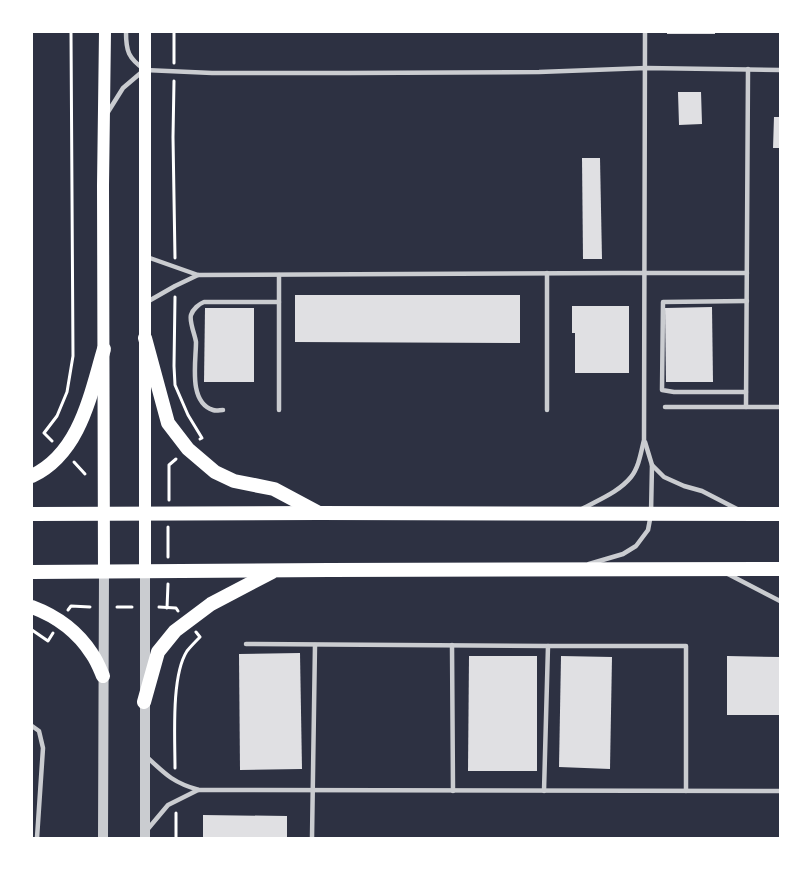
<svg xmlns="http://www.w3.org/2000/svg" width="812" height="870" viewBox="0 0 812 870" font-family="'Nunito Sans',sans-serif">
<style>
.building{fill:#e0e0e3}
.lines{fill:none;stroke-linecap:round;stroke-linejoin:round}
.path{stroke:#fff;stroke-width:3}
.service{stroke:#caccd0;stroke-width:4.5}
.tertiary{stroke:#caccd0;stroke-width:10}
.secondary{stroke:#fff;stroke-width:12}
.primary{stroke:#fff;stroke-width:14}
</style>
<rect width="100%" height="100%" fill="#2d3142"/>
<!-- building -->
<g class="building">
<rect x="667" y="32" width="48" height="2"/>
<path d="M678,92h23l1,32 -23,1z"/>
<path d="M774,117h6v31h-7z"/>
<path d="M582,158h18l2,101h-19z"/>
<path d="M295,295h225v48l-225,-1z"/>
<path d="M572,306h57v67h-54v-40h-3z"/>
<path d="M712,307l1,75h-47l-1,-74z"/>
<path d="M205,308h49v74h-50z"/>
<path d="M300,653l2,116 -62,1 -1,-116z"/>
<path d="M469,656h68v115h-69z"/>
<path d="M561,656l51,1 -2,112 -51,-2z"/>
<path d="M727,656l53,1v58h-53z"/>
<path d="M203,815l84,1v22h-84z"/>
</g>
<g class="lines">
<!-- path -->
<g class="path">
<path d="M174,32v31"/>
<path d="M174,81l-1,56 2,121"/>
<path d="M175,297l-1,69 1,19 13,30 14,23 -2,1"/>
<path d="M52,441l-8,-8 13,-17 10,-24 6,-36 -2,-324"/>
<path d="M74,462l11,12"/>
<path d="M169,500v-35l7,-6"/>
<path d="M168,557v-30"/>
<path d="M117,607h15"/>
<path d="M159,607l17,1 2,3"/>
<path d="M167,608l1,-24"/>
<path d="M68,610l3,-4 19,1"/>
<path d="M32,630l16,11 5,-8"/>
<path d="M175,768c0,-31 -4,-92 12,-117 4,-5 9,-10 13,-14l-4,-5"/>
<path d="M176,838v-25"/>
</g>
<!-- service -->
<g class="service">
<path d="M126,32c0,19 2,26 19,38l67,3h136l191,-1 107,-4 134,2"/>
<path d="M108,112l15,-24 20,-17"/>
<path d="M147,257l51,18 423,-2h126"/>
<path d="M547,273v137"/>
<path d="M279,275v135"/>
<path d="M147,302l28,-16 23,-11"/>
<path d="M746,392h-72l-12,-2 1,-88 84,-1"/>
<path d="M665,407h115"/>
<path d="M746,407l2,-338"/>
<path d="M223,410c-3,0 -7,1 -10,0 -25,-8 -17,-48 -17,-68 -1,-7 -7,-21 -5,-27 2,-6 8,-11 13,-13h75"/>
<path d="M652,465l12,12 20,9 18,5 35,18"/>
<path d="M582,509c16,-9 37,-17 49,-32 8,-10 10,-25 13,-37l1,-408"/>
<path d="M589,564l34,-10 13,-8 12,-16 3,-16 1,-49 -7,-23"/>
<path d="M726,573l54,28"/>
<path d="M246,644l302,2h138v145"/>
<path d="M452,645l1,146"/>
<path d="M32,726l7,5 4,17 -6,90"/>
<path d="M147,757c19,18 27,26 52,33l581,1"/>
<path d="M544,791l4,-145"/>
<path d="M147,830l21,-25 30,-15"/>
<path d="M312,838l3,-193"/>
</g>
<!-- tertiary -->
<g class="tertiary">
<path d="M145,572v266"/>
<path d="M103,838l1,-266"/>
</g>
<!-- secondary -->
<g class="secondary">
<path d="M104,572l-1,-387 2,-153"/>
<path d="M145,572v-540"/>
</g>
<!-- primary -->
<g class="primary">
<path d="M145,338l23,85 20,26 27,23 19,9 40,8 43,23"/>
<path d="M32,476c48,-23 58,-80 72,-127"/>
<path d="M32,514l287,-1 461,1"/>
<path d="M32,572l297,-2 451,-1"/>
<path d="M32,607c24,9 46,25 60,47 5,7 8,15 11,22"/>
<path d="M144,702l14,-50 17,-21 36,-27 61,-32"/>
</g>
</g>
<!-- border -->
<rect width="812" height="870" fill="none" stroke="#ffffff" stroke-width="66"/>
</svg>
